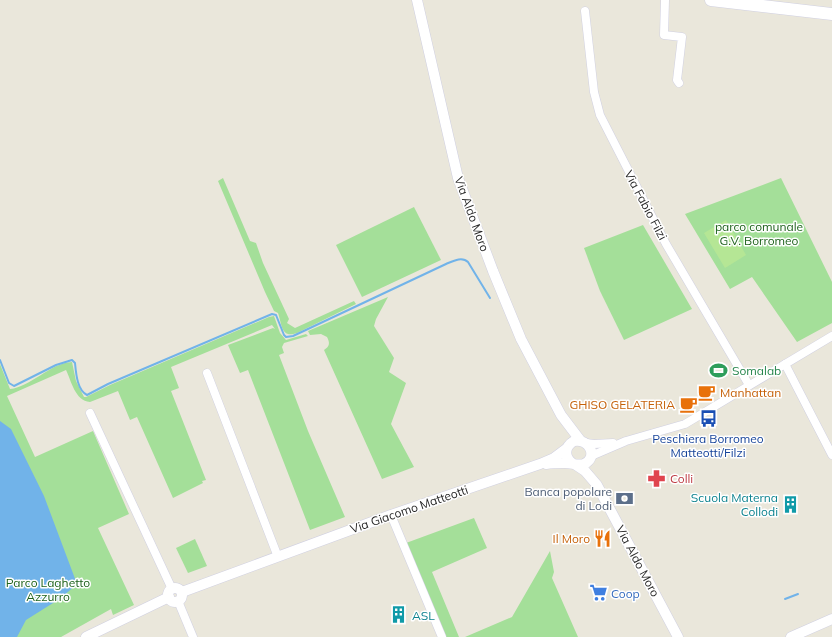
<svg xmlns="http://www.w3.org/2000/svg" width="832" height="637" viewBox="0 0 832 637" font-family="Mulish,sans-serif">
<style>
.green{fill:#a4df99}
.pitch{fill:#b5e695}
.water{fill:#71b3e9}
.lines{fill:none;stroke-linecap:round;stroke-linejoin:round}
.stream{stroke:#71b3e9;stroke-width:2}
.minor-casing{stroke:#d0d0e1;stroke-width:9}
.tertiary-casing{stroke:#d0d0e1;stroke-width:11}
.secondary-casing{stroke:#d0d0e1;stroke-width:13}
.minor{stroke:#fff;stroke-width:8}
.tertiary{stroke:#fff;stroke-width:10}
.secondary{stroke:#fff;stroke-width:12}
.labels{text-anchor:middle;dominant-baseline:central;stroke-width:3;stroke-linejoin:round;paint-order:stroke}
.street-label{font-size:12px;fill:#292929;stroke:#fff}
.park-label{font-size:12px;fill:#1e621c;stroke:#fff}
.leisure-label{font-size:12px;fill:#27864d;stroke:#fff;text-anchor:start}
.food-label{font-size:12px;fill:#c56008;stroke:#fff;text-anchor:end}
.transit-label{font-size:12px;fill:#164399;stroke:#fff}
.health-label{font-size:12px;fill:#be3a42;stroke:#fff;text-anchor:start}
.service-label{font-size:12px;fill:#4e5e75;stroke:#fff;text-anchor:end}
.culture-label{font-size:12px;fill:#0d838f;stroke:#fff;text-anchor:end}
.shop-label{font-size:12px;fill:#366cbe;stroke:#fff;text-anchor:start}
</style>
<rect width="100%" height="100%" fill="#eae7db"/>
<!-- green -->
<g class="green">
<path d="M223,178l27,63 6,2 7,20 26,56 -2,4 8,5 59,-27 2,3 -59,29c-16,6 -15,-9 -19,-20l-4,-2 -9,-19 -47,-111z"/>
<path d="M781,178l51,104v41l-35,19 -45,-65 -22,12 -45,-75z"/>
<path d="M414,207l27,53 -79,37 -26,-52z"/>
<path d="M643,225l49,84 -68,31 -24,-49 -16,-43z"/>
<path d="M388,297l-12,22 -2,7 20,32 -5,14 17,11 -15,41 23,43 -32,12 -58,-129c6,-4 6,-7 3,-13l-6,-3 -11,1 -2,-4z"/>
<path d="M274,316l6,17 6,7 20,-6 2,2 -24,7 -2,4 2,6 -5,2 29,76 37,86 -35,13 -62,-160 -8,3 -12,-28 45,-17 2,1 -3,-4 -101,42 8,21 -8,3 35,89 -4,1 1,2 -30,15 -36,-81 -7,3 -12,-29 -28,11c-15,-1 -19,-22 -24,-32l-59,26 28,61 58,-26 36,83 -31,14 36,77 -21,10 -2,-6 -50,28h-61v-273l10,25c21,-2 40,-26 62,-27l4,19 8,16h2l24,-12 159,-68z"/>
<path d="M474,518l13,30 -55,24 27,65h-13l-40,-94z"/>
<path d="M195,539l12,27 -19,7 -12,-25z"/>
<path d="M550,551l4,21 -2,6 26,59h-113l47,-20z"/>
</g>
<!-- pitch -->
<path class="pitch" d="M726,220l20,35 -21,13 -21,-35z"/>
<!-- water -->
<path class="water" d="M0,421l11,8 33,67 33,88 -16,14 -35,22 -9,17h-17z"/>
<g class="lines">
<!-- stream -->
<g class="stream">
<path d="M0,360l9,23 5,3 42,-21 16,-5 3,3c1,10 2,27 12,32l21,-11 164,-70 4,1 8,20 2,2 7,-1 153,-72c7,-3 16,-8 22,-2l22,36"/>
<path d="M785,599l13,-5"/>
</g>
<defs>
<g id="minor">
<path d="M665,0l-1,35 18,2 -5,43 2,3"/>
<path d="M585,11l9,81 6,23 66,129 83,141"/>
<path d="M785,364l47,91"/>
<path d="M207,373l71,184"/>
<path d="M90,413l82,176"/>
<path d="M586,443l8,1 19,-1"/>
<path d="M591,456l35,-15 59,-17 147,-88"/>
<path d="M391,515l51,122"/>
<path d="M178,601l15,36"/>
</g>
<g id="tertiary">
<path d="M417,0l41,178 35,93 28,68 40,76 19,25"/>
<path d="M546,464c6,-1 13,-1 19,-1 7,0 13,3 19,1 15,-7 5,-26 -10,-23 -10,6 -10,16 -2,22"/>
<path d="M576,465l9,6 12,14 81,152"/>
<circle cx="175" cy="595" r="7"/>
<path d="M182,592l209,-77 149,-51 14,-6 12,-9"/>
<path d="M86,637l83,-40"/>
<path d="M791,637l41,-18"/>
</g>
<path id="secondary" d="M711,0l121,14"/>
</defs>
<!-- minor casing -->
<use href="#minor" class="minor-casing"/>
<!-- tertiary casing -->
<use href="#tertiary" class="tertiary-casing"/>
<!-- secondary casing -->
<use href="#secondary" class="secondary-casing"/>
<!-- minor -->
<use href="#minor" class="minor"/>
<!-- tertiary -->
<use href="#tertiary" class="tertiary"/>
<!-- secondary -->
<use href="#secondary" class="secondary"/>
</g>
<!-- icons -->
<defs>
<symbol id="stadium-bare" viewBox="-9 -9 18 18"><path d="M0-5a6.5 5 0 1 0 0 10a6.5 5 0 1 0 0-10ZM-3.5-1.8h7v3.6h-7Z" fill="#2e9e5b" stroke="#fff" stroke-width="2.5" paint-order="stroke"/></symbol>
<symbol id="cafe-bare" viewBox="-9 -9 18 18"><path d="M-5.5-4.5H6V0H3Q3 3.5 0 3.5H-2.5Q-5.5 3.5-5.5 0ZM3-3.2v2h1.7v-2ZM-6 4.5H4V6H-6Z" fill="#e8710a" stroke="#fff" stroke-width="2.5" paint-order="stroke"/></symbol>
<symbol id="bus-bare" viewBox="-9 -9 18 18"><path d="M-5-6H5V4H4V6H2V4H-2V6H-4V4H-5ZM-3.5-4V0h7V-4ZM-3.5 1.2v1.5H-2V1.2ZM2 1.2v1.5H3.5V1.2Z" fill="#1a4fb4" stroke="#fff" stroke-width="2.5" paint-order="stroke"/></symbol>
<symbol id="pharmacy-bare" viewBox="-9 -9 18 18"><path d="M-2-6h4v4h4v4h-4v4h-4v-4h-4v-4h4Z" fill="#e0444e" stroke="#fff" stroke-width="2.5" paint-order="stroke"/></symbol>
<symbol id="bank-bare" viewBox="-9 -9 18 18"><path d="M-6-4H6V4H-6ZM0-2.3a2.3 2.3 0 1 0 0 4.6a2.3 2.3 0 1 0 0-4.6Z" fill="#5c6f8a" stroke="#fff" stroke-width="2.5" paint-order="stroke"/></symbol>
<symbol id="building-bare" viewBox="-9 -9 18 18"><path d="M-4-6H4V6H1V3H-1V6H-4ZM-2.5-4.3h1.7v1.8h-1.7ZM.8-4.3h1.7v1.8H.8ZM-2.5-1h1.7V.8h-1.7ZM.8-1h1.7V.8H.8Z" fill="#0f9aa8" stroke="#fff" stroke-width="2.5" paint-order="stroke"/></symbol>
<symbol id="restaurant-bare" viewBox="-9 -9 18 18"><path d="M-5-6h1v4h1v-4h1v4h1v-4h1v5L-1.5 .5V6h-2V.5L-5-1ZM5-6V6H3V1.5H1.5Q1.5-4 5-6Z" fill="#e8710a" stroke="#fff" stroke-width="2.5" paint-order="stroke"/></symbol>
<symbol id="supermarket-bare" viewBox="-9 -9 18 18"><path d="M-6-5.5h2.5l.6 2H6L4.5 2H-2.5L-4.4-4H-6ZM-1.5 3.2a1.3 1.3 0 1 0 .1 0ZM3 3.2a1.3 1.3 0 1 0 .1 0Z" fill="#3f7fe0" stroke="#fff" stroke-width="2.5" paint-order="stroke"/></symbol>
</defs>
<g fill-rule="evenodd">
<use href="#stadium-bare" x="706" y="358" width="25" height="25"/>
<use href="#cafe-bare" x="694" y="380" width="25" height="25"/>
<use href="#cafe-bare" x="676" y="392" width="25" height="25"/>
<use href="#bus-bare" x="696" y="406" width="25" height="25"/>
<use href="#pharmacy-bare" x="644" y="466" width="25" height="25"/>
<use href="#bank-bare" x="612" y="486" width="25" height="25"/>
<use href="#building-bare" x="778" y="492" width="25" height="25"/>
<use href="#restaurant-bare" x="590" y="526" width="25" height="25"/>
<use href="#supermarket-bare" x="586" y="580" width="25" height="25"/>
<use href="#building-bare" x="386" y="602" width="25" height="25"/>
</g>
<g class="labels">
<!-- street labels -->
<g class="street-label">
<text transform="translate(646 205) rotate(62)">Via Fabio Filzi</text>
<text transform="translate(472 214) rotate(70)">Via Aldo Moro</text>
<text transform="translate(409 509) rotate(-19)">Via Giacomo Matteotti</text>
<text transform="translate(638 561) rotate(62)">Via Aldo Moro</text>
</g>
<!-- park labels -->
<g class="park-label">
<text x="759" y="226">parco comunale<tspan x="759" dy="14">G.V. Borromeo</tspan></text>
<text x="48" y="582">Parco Laghetto<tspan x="48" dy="14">Azzurro</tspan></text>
</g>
<!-- leisure labels -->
<g class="leisure-label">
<text x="732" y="370">Somalab</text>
</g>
<!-- food labels -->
<g class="food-label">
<text x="720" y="392" text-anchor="start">Manhattan</text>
<text x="675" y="404">GHISO GELATERIA</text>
<text x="590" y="538">Il Moro</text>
</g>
<!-- transit labels -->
<g class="transit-label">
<text x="708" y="438">Peschiera Borromeo<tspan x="708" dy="14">Matteotti/Filzi</tspan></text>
</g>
<!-- health labels -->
<g class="health-label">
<text x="670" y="478">Colli</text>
</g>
<!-- service labels -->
<g class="service-label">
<text x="612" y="491">Banca popolare<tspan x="612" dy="14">di Lodi</tspan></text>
</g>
<!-- culture labels -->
<g class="culture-label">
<text x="778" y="497">Scuola Materna<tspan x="778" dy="14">Collodi</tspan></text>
<text x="412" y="615" text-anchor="start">ASL</text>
</g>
<!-- shop labels -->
<g class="shop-label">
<text x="611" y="593">Coop</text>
</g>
</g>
</svg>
